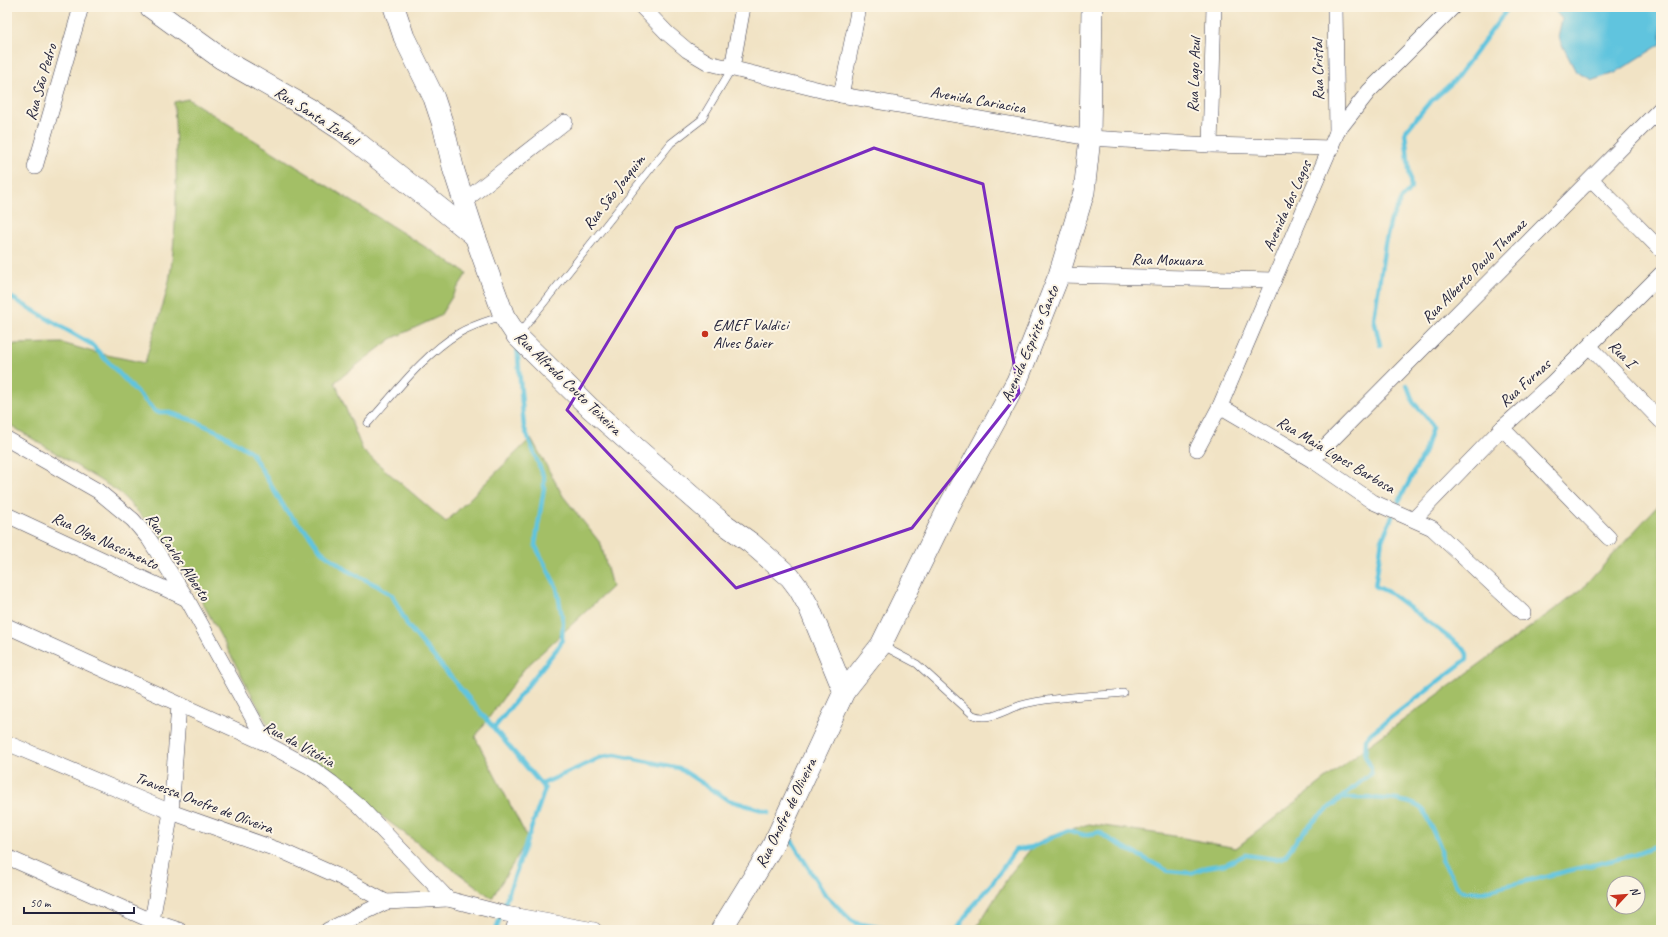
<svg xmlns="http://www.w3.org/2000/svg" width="1668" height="937" viewBox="0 0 1668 937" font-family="Caveat,sans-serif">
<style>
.green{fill:#a3bf66;stroke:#627050;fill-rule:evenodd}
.water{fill:#60c4de;stroke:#41738c}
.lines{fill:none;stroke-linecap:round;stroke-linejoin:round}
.stream{stroke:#60c4de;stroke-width:4.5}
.lane-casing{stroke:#413f50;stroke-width:8}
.street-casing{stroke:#413f50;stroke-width:16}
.secondary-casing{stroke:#413f50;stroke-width:22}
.lane{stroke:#fff;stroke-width:7}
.street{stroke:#fff;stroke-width:15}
.secondary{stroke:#fff;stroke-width:21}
.marked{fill:none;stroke:#7b2cbf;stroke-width:3;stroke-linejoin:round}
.poi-dot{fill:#c8321e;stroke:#fcf5e5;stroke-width:1.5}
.labels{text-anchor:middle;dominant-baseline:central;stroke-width:4;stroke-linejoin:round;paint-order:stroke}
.street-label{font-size:16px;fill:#22223b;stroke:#fcf5e5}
.poi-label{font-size:16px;fill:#22223b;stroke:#fcf5e5;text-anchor:start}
</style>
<rect width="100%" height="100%" fill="#fcf5e5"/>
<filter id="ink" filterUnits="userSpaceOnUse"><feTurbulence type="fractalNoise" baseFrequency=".025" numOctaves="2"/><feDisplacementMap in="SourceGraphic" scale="8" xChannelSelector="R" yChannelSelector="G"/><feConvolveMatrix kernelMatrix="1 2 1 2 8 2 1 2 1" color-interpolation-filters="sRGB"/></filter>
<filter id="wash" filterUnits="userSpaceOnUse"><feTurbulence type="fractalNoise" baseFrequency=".012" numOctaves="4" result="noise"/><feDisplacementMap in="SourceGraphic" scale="16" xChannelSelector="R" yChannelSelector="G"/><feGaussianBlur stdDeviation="0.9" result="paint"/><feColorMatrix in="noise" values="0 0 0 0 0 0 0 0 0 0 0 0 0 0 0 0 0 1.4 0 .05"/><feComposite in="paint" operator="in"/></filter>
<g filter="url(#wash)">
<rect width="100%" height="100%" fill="#f1e3c5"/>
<!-- green -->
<g class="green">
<path d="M188,99l279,174 -27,43 -49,23 -56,43 28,69 83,71 85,-84 32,58 38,48 11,43 -88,82 -49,68 53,102 -36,59 -200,-148 -25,-27 -92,-172 -56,-59 -112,-69v-75l8,-4 47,-1 31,9 52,11c8,-32 22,-62 26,-94 7,-55 6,-112 3,-167z"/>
<path d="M1661,502v428h-686l35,-56 25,-30 20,-10 34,-10 79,11 68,13 132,-102 214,-157zM1614,883h24v24h-24z"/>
</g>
<!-- water -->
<path class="water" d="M1551,7h110v37l-46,29 -22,7 -17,-8 -18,-35 4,-18z"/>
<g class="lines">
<!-- stream -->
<g class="stream">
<path d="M7,295l84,49 65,68h11l25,8 27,12 32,20 36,60 21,21 13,18 29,21 28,14 14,9 16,31 137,163 -41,117"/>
<path d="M1380,345l-6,-26 11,-75 6,-24 11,-22 9,-9 -6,-57 23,-28 27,-24 54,-73"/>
<path d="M1399,501l25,-48 8,-25 -3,-8 -16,-18 -6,-17"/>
<path d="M494,728l66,-83 2,-6 1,-17 -6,-34 -22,-43 9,-57v-10l-20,-51 -7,-81"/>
<path d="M542,784l60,-27 13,-2 64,13 49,32 41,12"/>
<path d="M1342,798c20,0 69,-2 82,13l17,38 1,11 15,26 6,5 17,1 154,-37 27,-10"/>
<path d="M792,841l32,52 27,27 5,3 37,7"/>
<path d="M496,930l4,-12"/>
<path d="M957,930l15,-24 22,-25 21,-31 17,-3 36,-17 16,5 16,-3 7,6 61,33 23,2 16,-6 19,-3 19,-9 30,4 6,-1 4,-2 13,-18 19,-20 54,-45v-6l-6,-11 1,-17 5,-6 96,-74v-5l-3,-5 -74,-56 -15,-7 7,-46 10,-23"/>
</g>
</g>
</g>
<g filter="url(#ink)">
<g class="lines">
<defs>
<g id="lane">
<path d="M519,334l152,-191 30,-23 31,-52"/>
<path d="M368,423c28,-31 55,-68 91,-90 13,-8 28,-12 43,-17"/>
<path d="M883,646l34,18 56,51c17,7 31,-5 48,-10 29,-8 70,-9 102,-12"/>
</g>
<g id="street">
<path d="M642,7l25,26 20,17 22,13 132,32 249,43 120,7 122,3"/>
<path d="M1335,7l2,125"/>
<path d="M732,68l11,-61"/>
<path d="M841,95l18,-88"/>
<path d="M1210,145l4,-138"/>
<path d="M35,167l46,-160"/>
<path d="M1592,180l69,70"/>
<path d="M464,201l101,-79"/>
<path d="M1059,275l215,5"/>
<path d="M1590,347l71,74"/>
<path d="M1220,406l92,54 61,42 59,26 91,85"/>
<path d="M1502,428l107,110"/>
<path d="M7,439l91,52 35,29 16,19 38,60 80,145"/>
<path d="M1197,449l23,-43 117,-274 32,-41 84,-84"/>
<path d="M1312,460l349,-352"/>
<path d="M7,515l180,84"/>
<path d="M1414,519l88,-91 51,-46 108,-108"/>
<path d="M7,626l260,118 43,23 22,16 27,23 89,93 58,15 88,16"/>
<path d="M7,743l164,69 113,40 54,24 48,26"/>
<path d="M7,857l145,64 27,9"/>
<path d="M152,921l19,-109 8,-107"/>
<path d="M328,930l58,-28 62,-3"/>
<path d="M513,930l5,-14"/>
</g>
<g id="secondary">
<path d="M150,7l72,52 86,49 35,23 132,105"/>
<path d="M394,7l10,30 30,61 9,27 11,46 21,65 29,80 13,20 73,72 130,113 31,22 39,34 9,12 10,18 35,85"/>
<path d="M721,930l51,-83 72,-155 37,-47 67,-137 69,-127 42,-106 25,-83 6,-54 2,-131"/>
</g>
</defs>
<!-- lane casing -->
<use href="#lane" class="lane-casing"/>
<!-- street casing -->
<use href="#street" class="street-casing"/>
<!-- secondary casing -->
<use href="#secondary" class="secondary-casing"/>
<!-- lane -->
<use href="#lane" class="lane"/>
<!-- street -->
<use href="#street" class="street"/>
<!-- secondary -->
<use href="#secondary" class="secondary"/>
</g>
</g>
<!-- marked area -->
<path class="marked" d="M874,148l109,36 36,209 -107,135 -176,60 -169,-178 109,-182z"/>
<!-- markers -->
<circle class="poi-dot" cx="705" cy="334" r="4"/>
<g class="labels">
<!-- street labels -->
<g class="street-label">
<text transform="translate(1318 70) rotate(-91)">Rua Cristal</text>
<text transform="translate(1194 75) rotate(-88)">Rua Lago Azul</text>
<text transform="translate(41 82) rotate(-74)">Rua São Pedro</text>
<text transform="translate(978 100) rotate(10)">Avenida Cariacica</text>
<text transform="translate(316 116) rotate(33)">Rua Santa Izabel</text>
<text transform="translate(614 192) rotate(-52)">Rua São Joaquim</text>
<text transform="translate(1287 206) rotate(-66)">Avenida dos Lagos</text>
<text transform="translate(1167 260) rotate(1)">Rua Moxuara</text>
<text transform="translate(1474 271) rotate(-45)">Rua Alberto Paulo Thomaz</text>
<text transform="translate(1030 344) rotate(-67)">Avenida Espírito Santo</text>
<text transform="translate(1622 354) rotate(46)">Rua I</text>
<text transform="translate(568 383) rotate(44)">Rua Alfredo Couto Teixeira</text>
<text transform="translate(1525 383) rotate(-42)">Rua Furnas</text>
<text transform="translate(1336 455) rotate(31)">Rua Maia Lopes Barbosa</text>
<text transform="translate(105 541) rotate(25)">Rua Olga Nascimento</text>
<text transform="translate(178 557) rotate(56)">Rua Carlos Alberto</text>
<text transform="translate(299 744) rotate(29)">Rua da Vitória</text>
<text transform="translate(204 803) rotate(21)">Travessa Onofre de Oliveira</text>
<text transform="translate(786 813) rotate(-64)">Rua Onofre de Oliveira</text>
</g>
<!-- poi labels -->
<g class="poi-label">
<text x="713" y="325">EMEF Valdici<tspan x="713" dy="18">Alves Baier</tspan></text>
</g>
</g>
<!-- margin -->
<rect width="1668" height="937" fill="none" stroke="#fcf5e5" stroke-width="24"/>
<!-- north arrow -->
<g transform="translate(1626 895) rotate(64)"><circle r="19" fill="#fcf5e5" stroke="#a5a1a1"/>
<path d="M0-3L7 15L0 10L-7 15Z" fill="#c8321e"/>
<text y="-6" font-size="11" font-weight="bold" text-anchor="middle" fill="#22223b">N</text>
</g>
<!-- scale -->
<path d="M24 907v6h110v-6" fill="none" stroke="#22223b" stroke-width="2"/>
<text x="30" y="907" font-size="12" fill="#22223b" stroke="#fcf5e5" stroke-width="3" paint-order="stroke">50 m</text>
</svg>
